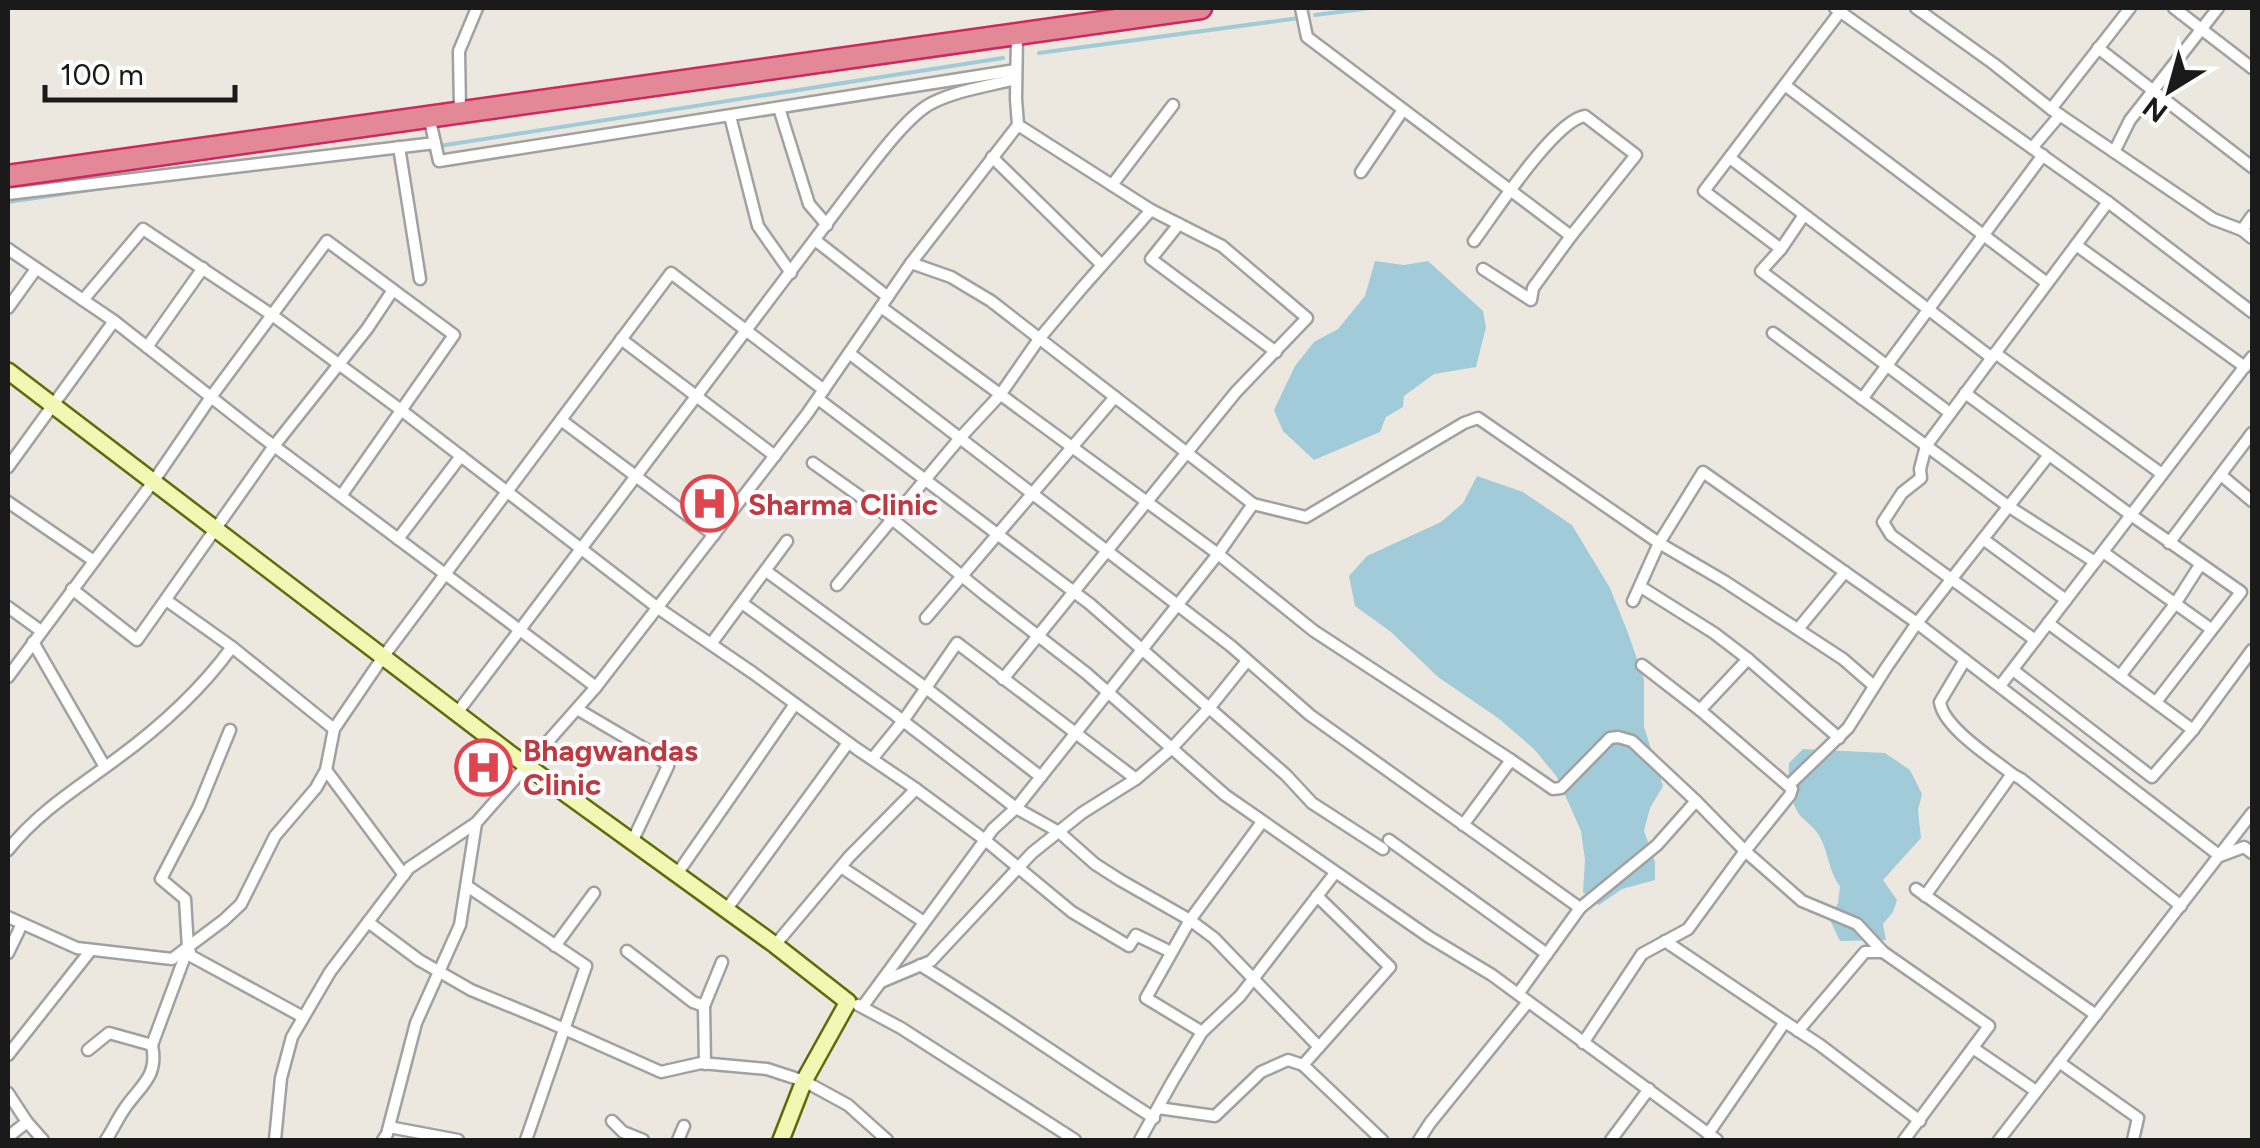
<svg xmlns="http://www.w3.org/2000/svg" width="2260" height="1148" viewBox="0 0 2260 1148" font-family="Figtree,sans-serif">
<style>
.water{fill:#a1cbd9}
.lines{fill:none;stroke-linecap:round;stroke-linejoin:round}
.stream{stroke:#a1cbd9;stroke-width:4}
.street-casing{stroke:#a1a1a1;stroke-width:15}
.secondary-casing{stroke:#5e6b07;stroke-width:20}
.highway-casing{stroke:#cf285d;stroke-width:25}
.street{stroke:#fff;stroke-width:10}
.secondary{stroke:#f2f7b3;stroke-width:15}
.highway{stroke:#e38897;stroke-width:20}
.labels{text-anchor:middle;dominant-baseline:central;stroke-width:8;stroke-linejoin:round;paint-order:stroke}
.health-label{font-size:30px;font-weight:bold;fill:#be3a42;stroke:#fff;text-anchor:start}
</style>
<rect width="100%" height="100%" fill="#ece8e0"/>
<!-- water -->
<g class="water">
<path d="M1375,261l29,4 24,-4 55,50 3,16 -10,40 -42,7 -30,22 -1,11 -17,10 -6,15 -66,28 -31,-29 -9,-21 21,-44 19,-24 24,-13 27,-33z"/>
<path d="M1477,476l46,16 49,33 38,63 18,45 16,46v48l19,59 -13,22 -6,23 11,31v18l-33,9 -23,16 -16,-13 2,-32 -4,-29 -24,-54 -23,-28 -36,-31 -60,-41 -47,-45 -36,-26 -6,-30 18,-20 74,-34 22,-19z"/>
<path d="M1803,749l82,4 25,17 12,24 -4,16 3,28 -38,42 14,20 -4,12 -10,12 3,16 -46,1 -10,-21 8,-17 2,-17c-12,-15 -11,-35 -22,-52 -5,-9 -16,-14 -21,-23 -8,-15 -9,-32 -8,-48z"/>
</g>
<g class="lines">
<!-- stream -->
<g class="stream">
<path d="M1315,15l55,-7"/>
<path d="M1039,53l260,-35"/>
<path d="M439,146l564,-88"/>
<path d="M8,202l109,-16"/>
</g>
<defs>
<g id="street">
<path d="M1301,8l6,29 264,199 -38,52 -2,12 -48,-31"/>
<path d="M1835,8l273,194 144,110"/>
<path d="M1916,8l78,56 57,45 79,-101"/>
<path d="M2174,8l78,60"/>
<path d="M2098,48l154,119"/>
<path d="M1786,86l261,197"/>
<path d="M779,108l30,96 18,21"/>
<path d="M2051,109l162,110 29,11"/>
<path d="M460,111l-1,-60 18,-43"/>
<path d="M429,116l10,45 577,-91"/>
<path d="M730,116l28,110 33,47"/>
<path d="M399,147l21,132"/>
<path d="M2032,148l28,-33"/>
<path d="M2114,152l16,-32 88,-112"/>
<path d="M992,157l110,108"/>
<path d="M1730,158l262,200"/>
<path d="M1361,172l42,-62"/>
<path d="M1112,185l61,-80"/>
<path d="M8,194l427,-51"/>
<path d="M1804,215l-23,34 -20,22 189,142"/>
<path d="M2252,216l-10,14 10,8"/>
<path d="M1179,224l-28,35 125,93"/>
<path d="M815,240l73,57"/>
<path d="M1474,241c20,-27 81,-121 111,-125l51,39 -65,81"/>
<path d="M2076,245l169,122"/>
<path d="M8,249l106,72 148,116 334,250"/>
<path d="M1781,249l-77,-58 139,-183"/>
<path d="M83,300l60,-71 129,86 129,95 257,198 95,65 104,76 59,40 -67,68 -74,88"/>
<path d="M881,307l337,247 96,77 197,129 -48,65"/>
<path d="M8,308l28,-39"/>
<path d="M1773,333l235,173 87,56"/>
<path d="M621,339l154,117"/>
<path d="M147,347l56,-79"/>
<path d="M849,353l382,293 79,69 270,193 -62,86"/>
<path d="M1995,353l167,121"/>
<path d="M1965,393l166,122 110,77 -85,110"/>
<path d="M818,399l272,205 196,171 26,28 71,46"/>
<path d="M1862,399l181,-244"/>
<path d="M561,420l153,115"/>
<path d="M813,463l79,56 92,75 102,79 139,122 204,142 63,38 225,165"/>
<path d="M8,467l106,-146"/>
<path d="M2221,475l31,26"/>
<path d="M8,502l86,59"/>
<path d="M1253,504l53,13 158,-94 14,-5 181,125 65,38 119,78 31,27"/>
<path d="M398,539l63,-83"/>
<path d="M1983,539l83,61"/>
<path d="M2169,543l83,-110"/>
<path d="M2103,552l108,77"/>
<path d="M766,571l160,117 115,89"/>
<path d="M837,585l123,-147 40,-43 39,-56 42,-50 70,-79"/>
<path d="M1641,587l73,46 34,26 91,79"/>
<path d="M72,589l65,51 137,-194 93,-117 26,-39"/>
<path d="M166,600l66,47 102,82"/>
<path d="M1633,601l26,-58 44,-71 214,151 303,233 24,-9 8,6"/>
<path d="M742,603l152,111 122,94 202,-254 35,-50 -262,-203 -40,-24 -40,-14"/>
<path d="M8,607l33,24"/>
<path d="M926,618l189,-221"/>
<path d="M2048,623l145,107"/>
<path d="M1798,629l47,-57"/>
<path d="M2035,640l-144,-105 -8,-13 19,-29 19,-15 -1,-9 6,-23 182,-244"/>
<path d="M33,642l72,125"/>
<path d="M711,644l76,-103"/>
<path d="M1965,660l-25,42c3,25 52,56 72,72l9,5 160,127"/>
<path d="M2013,670l139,107 41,-47 59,-80"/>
<path d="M2120,676l55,-72 25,-39"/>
<path d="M8,677l145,-195 58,-85 116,-156 127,94 -113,161"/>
<path d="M1003,679l233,-287 71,-74 -85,-72 -71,-36 -133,-85"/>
<path d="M2000,686l252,-329"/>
<path d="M577,709l80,47 11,10 -36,76"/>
<path d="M1700,710l48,-51"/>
<path d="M457,713l395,-523c19,-24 54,-74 80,-87 26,-13 56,-17 84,-24"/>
<path d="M872,759l31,-38 54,-78 179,136"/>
<path d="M1511,760l42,29 8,-1 49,-50 8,-1 14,4 64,60 49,50 45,-56 2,-6 -92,-79 -58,-45"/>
<path d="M326,770l78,105"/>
<path d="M1789,785l59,-57 38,-60 31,-45 132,-168"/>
<path d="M916,789l69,51 87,72 57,34 7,-11 35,17"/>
<path d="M1389,840l158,114"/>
<path d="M8,850c30,-38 68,-61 107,-90 44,-32 85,-69 117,-113"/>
<path d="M841,867l83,55"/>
<path d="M677,874l118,-170"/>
<path d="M467,886l119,80 -60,174"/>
<path d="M1916,889l180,126"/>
<path d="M1317,896l73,71 -87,98 79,75"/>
<path d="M1925,896l87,-122"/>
<path d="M1580,908l77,-63 39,-44"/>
<path d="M726,910l122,-167"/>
<path d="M8,917l69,31 95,11 52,-39 17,-16 34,-68 41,-48 10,-18 8,-41 49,-72 288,-384 153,117"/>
<path d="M368,922l51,38 52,30 73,30 117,52 40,-9 66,6 37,12 44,24 39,35"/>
<path d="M1665,941l120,81 -77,112"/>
<path d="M555,946l39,-53"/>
<path d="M189,949l2,7 112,61"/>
<path d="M627,951l66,51 11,4 1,58"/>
<path d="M8,953l14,-29"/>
<path d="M920,965c80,49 155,103 234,153"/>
<path d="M881,982l50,-21 101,-108 50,-40 54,-34 35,-30 39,-42 37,-46"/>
<path d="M858,1005l43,23 174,112"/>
<path d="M704,1006l18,-44"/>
<path d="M863,1006l130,-177 23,-21 43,24 36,32 25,16 70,40 24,18 105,109"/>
<path d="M1785,1022l35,23 100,76"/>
<path d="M1798,1031l67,-79h18"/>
<path d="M1202,1032l-56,-34 44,-78 72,-98"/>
<path d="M1583,1043l59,-89 46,-25 57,-78 57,50 55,23 26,28 106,74 -85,114"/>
<path d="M1973,1048l63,43"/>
<path d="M88,1050l21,-17 43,12 36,-97 -3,-49 -24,-20 38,-73 31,-76"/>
<path d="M8,1055l83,-105"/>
<path d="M2059,1062l79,56 -5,22"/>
<path d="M8,1093l19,29 -19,15"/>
<path d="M1158,1108l57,8 46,-44 27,-12 15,5"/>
<path d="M612,1121l11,11 20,8"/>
<path d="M27,1122l16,18"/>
<path d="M389,1127l69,13"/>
<path d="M106,1140c6,-9 11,-20 17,-29 16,-25 36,-33 29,-66"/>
<path d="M275,1140l6,-62 11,-41 38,-65 79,-104 67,-45 120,-136 211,-273 104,-151 107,-138 -2,-26 1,-65"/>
<path d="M383,1140l4,-6 29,-111 44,-98 16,-102"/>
<path d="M678,1140l6,-14"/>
<path d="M1140,1140l32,-58 30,-50 38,-36 95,-123"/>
<path d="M1419,1140l11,-17 98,-121"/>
<path d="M1611,1140l38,-51"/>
<path d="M1999,1140l253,-327"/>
</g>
<path id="secondary" d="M8,371l500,381 267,193 73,57 -44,79 -23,59"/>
<path id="highway" d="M8,176l1193,-168"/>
</defs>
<!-- street casing -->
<use href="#street" class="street-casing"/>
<!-- secondary casing -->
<use href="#secondary" class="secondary-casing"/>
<!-- highway casing -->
<use href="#highway" class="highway-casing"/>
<!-- street -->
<use href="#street" class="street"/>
<!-- secondary -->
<use href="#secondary" class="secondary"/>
<!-- highway -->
<use href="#highway" class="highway"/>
</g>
<!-- icons -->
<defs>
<symbol id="hospital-ring" viewBox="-11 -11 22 22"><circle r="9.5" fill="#fff" stroke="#e0444e" stroke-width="1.5"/><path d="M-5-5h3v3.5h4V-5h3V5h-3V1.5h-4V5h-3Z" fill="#e0444e"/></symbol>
</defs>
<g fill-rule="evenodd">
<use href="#hospital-ring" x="678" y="472" width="63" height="63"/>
<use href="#hospital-ring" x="452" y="736" width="63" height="63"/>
</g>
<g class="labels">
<!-- health labels -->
<g class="health-label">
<text x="748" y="504">Sharma Clinic</text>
<text x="523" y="750">Bhagwandas<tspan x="523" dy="34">Clinic</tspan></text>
</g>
</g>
<!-- border -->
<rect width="2260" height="1148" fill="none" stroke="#1a1a1a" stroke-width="20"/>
<!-- north arrow -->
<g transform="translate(2170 90) rotate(217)" stroke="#ffffff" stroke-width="8" paint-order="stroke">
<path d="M0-8L18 38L0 25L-18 38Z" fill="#1a1a1a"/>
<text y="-15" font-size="28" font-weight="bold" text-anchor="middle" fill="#1a1a1a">N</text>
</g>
<!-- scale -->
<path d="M45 85v15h190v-15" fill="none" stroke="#1a1a1a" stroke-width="5"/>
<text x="60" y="85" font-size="30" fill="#1a1a1a" stroke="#ffffff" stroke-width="8" paint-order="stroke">100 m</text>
</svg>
